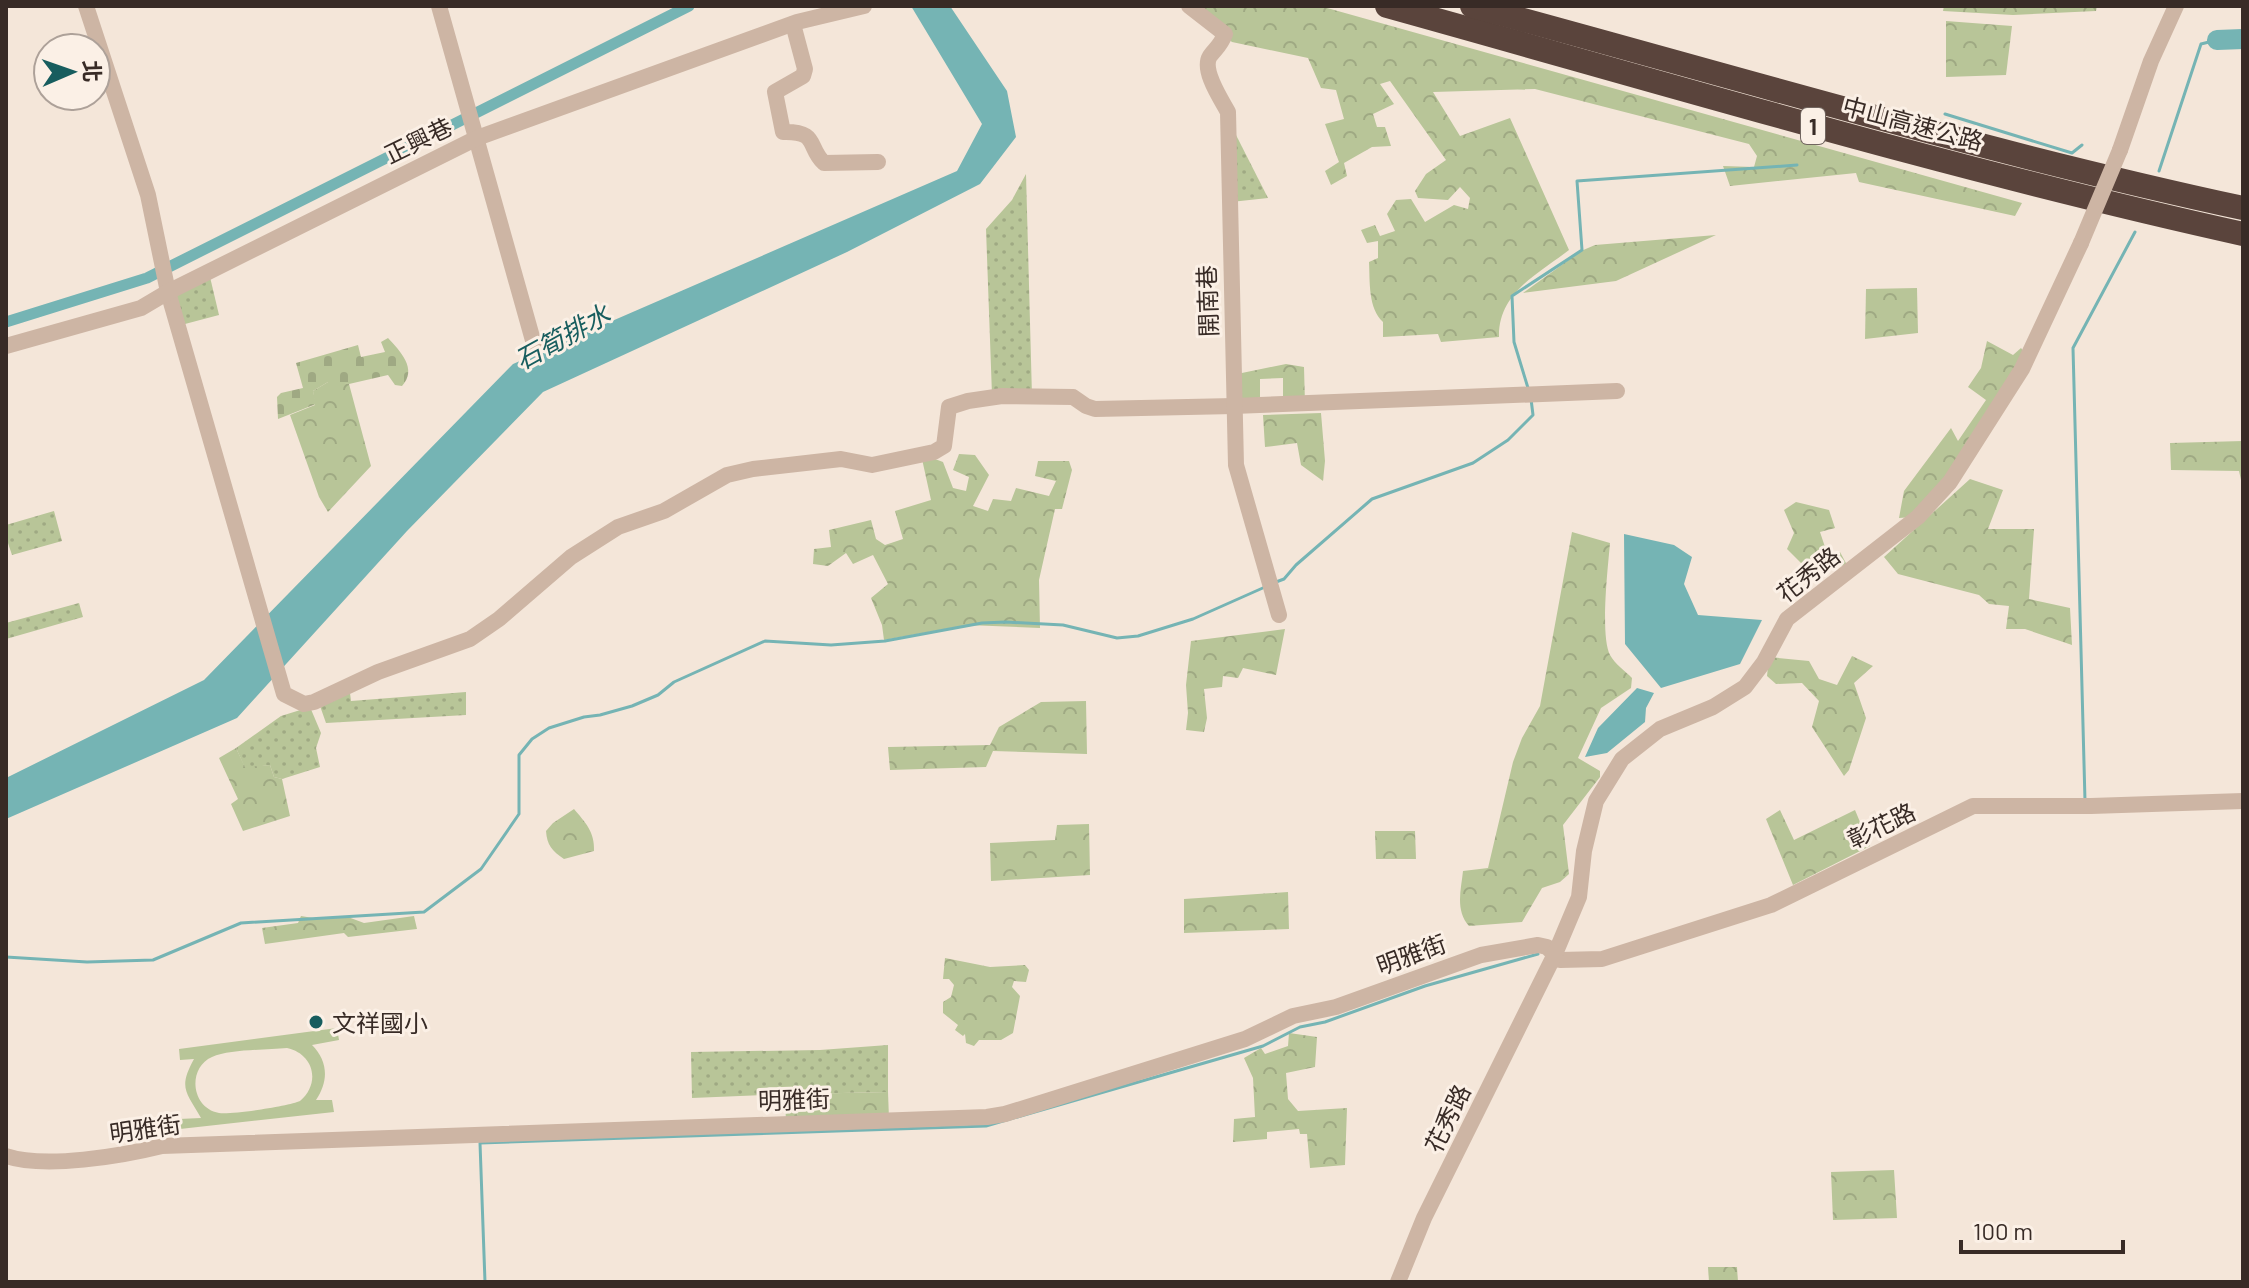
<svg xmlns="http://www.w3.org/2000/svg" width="2249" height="1288" viewBox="0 0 2249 1288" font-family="Barlow,'Noto Sans TC',sans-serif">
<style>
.grass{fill:url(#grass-dots)}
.forest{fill:url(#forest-crowns)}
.cemetery{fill:url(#cemetery-stones)}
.pitch{fill:#b8c598;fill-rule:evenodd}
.water{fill:#75b4b4}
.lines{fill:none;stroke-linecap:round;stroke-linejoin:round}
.stream{stroke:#75b4b4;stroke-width:3}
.canal{stroke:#75b4b4;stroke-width:11}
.river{stroke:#75b4b4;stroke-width:20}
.minor{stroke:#cdb5a4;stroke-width:16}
.highway{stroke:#5a443c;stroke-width:24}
.minor-bridge{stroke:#cdb5a4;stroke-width:16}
.poi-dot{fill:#175d5e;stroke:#fbf0e6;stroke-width:3}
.labels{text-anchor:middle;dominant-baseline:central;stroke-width:6;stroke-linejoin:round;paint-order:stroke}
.shield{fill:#fbf0e6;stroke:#726660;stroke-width:2}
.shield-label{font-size:22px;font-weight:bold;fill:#382b26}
.street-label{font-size:24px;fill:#382b26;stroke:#fbf0e6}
.poi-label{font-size:24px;fill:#382b26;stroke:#fbf0e6;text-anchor:start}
.water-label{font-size:26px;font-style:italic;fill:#175d5e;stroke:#fbf0e6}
</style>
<defs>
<pattern id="grass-dots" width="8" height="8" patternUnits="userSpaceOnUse" patternTransform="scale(2)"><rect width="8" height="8" fill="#b8c598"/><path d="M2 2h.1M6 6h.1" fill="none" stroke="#9fa983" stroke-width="1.8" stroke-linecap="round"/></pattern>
<pattern id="forest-crowns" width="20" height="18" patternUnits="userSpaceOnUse" patternTransform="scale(2)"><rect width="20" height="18" fill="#b8c598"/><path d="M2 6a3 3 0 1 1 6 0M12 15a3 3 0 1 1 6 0" fill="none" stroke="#9fa983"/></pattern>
<pattern id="cemetery-stones" width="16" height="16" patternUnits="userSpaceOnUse" patternTransform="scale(2)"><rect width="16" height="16" fill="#b8c598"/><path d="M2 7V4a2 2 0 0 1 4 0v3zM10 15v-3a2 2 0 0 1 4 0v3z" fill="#9fa983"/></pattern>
</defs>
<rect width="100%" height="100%" fill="#f4e6d9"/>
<!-- grass -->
<g class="grass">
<path d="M1236,135l32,63 -37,4z"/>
<path d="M1026,174l6,222 -40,-1 -6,-166 26,-29z"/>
<path d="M210,277l9,38 -34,9 -9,-29z"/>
<path d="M54,511l8,30 -50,14 -6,-18v-12z"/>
<path d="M79,603l4,14 -77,22v-16z"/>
<path d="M466,692v23l-140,8 -6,-17 30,-13 1,8z"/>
<path d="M310,707l11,26 -5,15 4,19 -38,12 -8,-2 -4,-12 -25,3 -9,-20 45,-32z"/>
<path d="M888,1045v47l-91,2 1,28 -12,1 -1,-29 -93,4 -1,-46 129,-2z"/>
</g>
<!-- forest -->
<g class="forest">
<path d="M1189,6h131l702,197 -7,13 -156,-34 -3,-9 -126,13 -7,-20 31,1 3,-11 -8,-12 -214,-55 -102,3 27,44 50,-18 59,132c-31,24 -71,43 -70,87l-58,5 -3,-8 -55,3v-15c-15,-14 -13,-40 -14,-60l9,-4v-17l-11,2 -6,-13 14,-5 5,11 15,-5 -8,-17 9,-14 15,-1 14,23 29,-17 14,4 2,-11 -10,-11 -12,13 -30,-2 -3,-7 11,-17 20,-14 -56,-79 -10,3 14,20 -21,10 4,13h8l6,19 -19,1 -28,16 3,13 -16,9 -6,-14 14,-9 -14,-38 19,-5 -8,-29 -15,-2 -13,-30 -76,-16z"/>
<path d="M1944,6h153l-1,5 -83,4 -70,-4z"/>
<path d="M1946,21l66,5 -6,49 -60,2z"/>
<path d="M1716,235l-100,46 -93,12 58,-42 14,-6z"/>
<path d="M1917,288l1,45 -53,6 1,-50z"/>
<path d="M1987,341l26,14 8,-7 4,5 -47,85 -66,79 -13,1 5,-27 47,-63 7,13 28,-41 -18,-13 13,-19z"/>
<path d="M1286,364l18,3 1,37h-22v-26l-23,1v18l-18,8 -5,-31z"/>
<path d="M335,381l14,3 22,82 -43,46 -9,-15 -29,-82 25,-10 -2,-14 15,-9z"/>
<path d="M1321,413l4,48 -2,20 -22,-16 -4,-22 -32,4 -2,-32z"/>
<path d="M2243,441v48l-4,-18 -68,-1 -1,-27z"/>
<path d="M959,454l16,1 14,20 -16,31 15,5 5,-12 18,2 5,-13 33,8 7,-15 -21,-5 3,-15h31l3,9 -10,39h-7l-16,71 1,48 -73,-3 -83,15 -2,-15 -11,-27 17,-14 -15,-29 -20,9 -7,-11 -18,13 -15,-2 1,-15 17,-2 -2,-17 42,-10 5,19 9,6 18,-6 -8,-28 36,-11 -9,-41h13l8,3 10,26 13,3 3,-14 -16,-7z"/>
<path d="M1970,479l33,11 -15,39h46l-5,70 41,9 2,37 -47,-16h-19l3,-23 -20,-2 -10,-9 -81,-21 -14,-17z"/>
<path d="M1796,502l33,8 6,18 -15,4 8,24 12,-4 7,13 -7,1 -8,-6 -18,16 -27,-27 7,-16 -10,-23z"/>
<path d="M1572,532l38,11c-2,24 -10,92 0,112 5,9 15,16 22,23l-1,10 -30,20 -23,50 22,13v6l-37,48 6,49 -9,8 -18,6 -20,34 -53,4c-14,-16 -8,-36 -6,-55l25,-3 25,-106 9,-24 18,-32z"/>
<path d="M1285,629l-9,46 -33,-7 -5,10 -15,-2 -1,11 -18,2 3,29 -3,14 -18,-2 2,-17 -2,-28 5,-44z"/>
<path d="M1852,656l21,10 -19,17 12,35 -17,52 -5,6 -32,-49 7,-26 -17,-18 -26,1 -9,-8 2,-19 40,4 10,18 18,6z"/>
<path d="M1086,701l1,53 -94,-3 -7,16 -96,3 -2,-23 102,-2 9,-18 42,-25z"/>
<path d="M236,748l9,19 25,-2 4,12 8,2 8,37 -47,15 -12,-27 7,-5 -19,-41z"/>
<path d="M574,809c11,13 21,23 20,42l-30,8c-12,-8 -17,-14 -18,-28l7,-8z"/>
<path d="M1780,810l14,30 61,-30 15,36 -77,39 -27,-66z"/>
<path d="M1089,824l1,51 -99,6 -1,-38 65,-3 2,-15z"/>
<path d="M1375,831h40l1,28h-40z"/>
<path d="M1288,892l1,37 -105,4v-34z"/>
<path d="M301,916l18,3 29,-2 16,6 50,-7 3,13 -69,8 -4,-4 -79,11 -3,-16 36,-5z"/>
<path d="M945,958l45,9 35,-2 4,5 -3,12 -12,-1 -2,6 8,9 -7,37 -12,7h-22l-5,6 -8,-3 -1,-9 -2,2 -8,-6 3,-5 -15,-12v-11l8,-5 3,-12 -5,-6h-6z"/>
<path d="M1289,1033l28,4 -2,30 -29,6 2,26 10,12 49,-3 -2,57 -35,3 -3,-34h-7l-1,-5 -32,3v7l-34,3 1,-23 21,-2 -2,-39 -9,-20 17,-10 4,6 23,-8z"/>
<path d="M888,1092l1,27 -91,3 -1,-28z"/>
<path d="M1894,1170l3,48 -64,2 -2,-48z"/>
<path d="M1708,1267h29l1,15h-29z"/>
</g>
<!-- cemetery -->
<path class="cemetery" d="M388,338c12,13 30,31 14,48l-7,-1 -7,-10 -39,9 -21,-2 -15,9 3,13 -38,15 -1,-22 4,-4 22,-5 -7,-25 62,-18 3,12 24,-5 -4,-10z"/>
<!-- pitch -->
<path class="pitch" d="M337,1028l2,12 -27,5c16,16 17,36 4,55h16l2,12 -154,17 -1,-10 22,-1c-15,-26 -23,-30 -7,-59l-14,1 -1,-11zM287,1048c27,6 34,35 13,53 -11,5 -69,14 -81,12 -28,-5 -32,-45 -7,-56 18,-8 55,-7 75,-9z"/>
<!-- water -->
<g class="water">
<path d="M911,6h39l57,85 9,46 -36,47 -133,68 -304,140 -136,139 -170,187 -231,101v-41l198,-98 309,-316 444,-193 25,-47z"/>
<path d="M1624,534l50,11 18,12 -8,27 14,31 64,5 -22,44 -79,24 -36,-44z"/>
<path d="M1637,688l17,5 -8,15 -1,14 -38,31 -22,4 13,-29z"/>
</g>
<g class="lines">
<!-- stream -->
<g class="stream">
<path d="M1945,114l127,39 10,-8"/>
<path d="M2159,171l42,-127 16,-4"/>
<path d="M1528,388l-14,-46 -2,-46 70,-46 -5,-69 220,-16"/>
<path d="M1276,582l8,-3 12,-14 76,-66 101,-36 35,-23 25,-25 -2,-16"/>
<path d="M2085,801l-12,-453 62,-116"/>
<path d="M6,957l81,5 66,-2 88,-37 183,-11 57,-43 38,-55v-59l13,-16 17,-11 35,-11 16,-2 32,-9 26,-11 16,-13 91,-41 66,4 54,-4 97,-18 24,-1 57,3 54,13 21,-2 55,-17 72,-32"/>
<path d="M485,1282l-5,-139 506,-17 277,-80 37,-19 25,-5 100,-36 113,-32"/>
</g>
<!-- canal -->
<path class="canal" d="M6,322l141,-44 542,-272"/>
<!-- river -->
<path class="river" d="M2217,40l26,-1"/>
<!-- minor -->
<g class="minor">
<path d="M86,6l62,189 20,97 116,402 20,10 10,-2 64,-30 92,-33 29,-20 72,-62 47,-30 46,-16 63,-36 26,-6 88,-10 31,6 62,-13 10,-6 5,-39 19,-6 34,-5 71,1 13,9 9,3 139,-3 383,-15"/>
<path d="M439,6l95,338"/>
<path d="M1189,6l36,28c-4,11 -9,14 -15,22 -9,14 11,43 18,56l8,353 43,150"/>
<path d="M793,24l12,45 -2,7 -28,16 8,40c36,-1 24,15 41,31l54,-1"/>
<path d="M2120,150l31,-89 25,-55"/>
<path d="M6,346l135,-38 27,-16 309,-154 320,-116 67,-16"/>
<path d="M6,1156c39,13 116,0 156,-10l825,-29 18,-3 240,-75 48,-23 43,-9 145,-52 57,-10 9,2 13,13 42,-1 169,-54 202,-99h118l152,-5"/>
<path d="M1398,1282l26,-64 131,-264 24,-57 5,-46 12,-50 26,-42 38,-30 53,-22 32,-20 19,-25 23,-43 131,-102 32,-35 72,-113 59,-126"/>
</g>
<!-- highway -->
<g class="highway">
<path d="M1387,6c284,79 567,164 856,228"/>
<path d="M1472,6c256,69 511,146 771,202"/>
</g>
<!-- minor-bridge -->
<path class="minor-bridge" d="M2081,243l39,-93"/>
</g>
<!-- markers -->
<circle class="poi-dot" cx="316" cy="1022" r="8"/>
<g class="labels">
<!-- shield labels -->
<rect class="shield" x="1801" y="108" width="24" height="36" rx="6"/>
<g class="shield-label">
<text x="1813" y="126">1</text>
</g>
<!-- street labels -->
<g class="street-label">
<text transform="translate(1913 123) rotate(15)">中山高速公路</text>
<text transform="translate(418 140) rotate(-26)">正興巷</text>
<text transform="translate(1207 301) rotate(-92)">開南巷</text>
<text transform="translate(1808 574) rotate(-38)">花秀路</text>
<text transform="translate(1881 825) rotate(-26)">彰花路</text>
<text transform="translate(1411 954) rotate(-20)">明雅街</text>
<text transform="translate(794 1099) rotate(-2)">明雅街</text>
<text transform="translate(1447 1118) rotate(-64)">花秀路</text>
<text transform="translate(145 1128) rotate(-8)">明雅街</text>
</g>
<!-- poi labels -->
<g class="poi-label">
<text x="332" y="1022">文祥國小</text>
</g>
<!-- water labels -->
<g class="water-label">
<text transform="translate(562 336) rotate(-29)">石筍排水</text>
</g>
</g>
<!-- border -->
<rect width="2249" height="1288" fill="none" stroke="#382b26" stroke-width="16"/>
<!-- north arrow -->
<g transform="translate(72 72) rotate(88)"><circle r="38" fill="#fbf0e6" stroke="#ada199" stroke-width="2"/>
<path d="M0-6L14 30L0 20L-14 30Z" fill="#175d5e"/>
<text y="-12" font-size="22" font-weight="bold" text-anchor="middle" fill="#382b26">北</text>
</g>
<!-- scale -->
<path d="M1961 1240v12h162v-12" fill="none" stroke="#382b26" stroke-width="4"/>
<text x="1973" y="1240" font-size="24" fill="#382b26" stroke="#fbf0e6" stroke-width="6" paint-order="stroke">100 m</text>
</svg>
